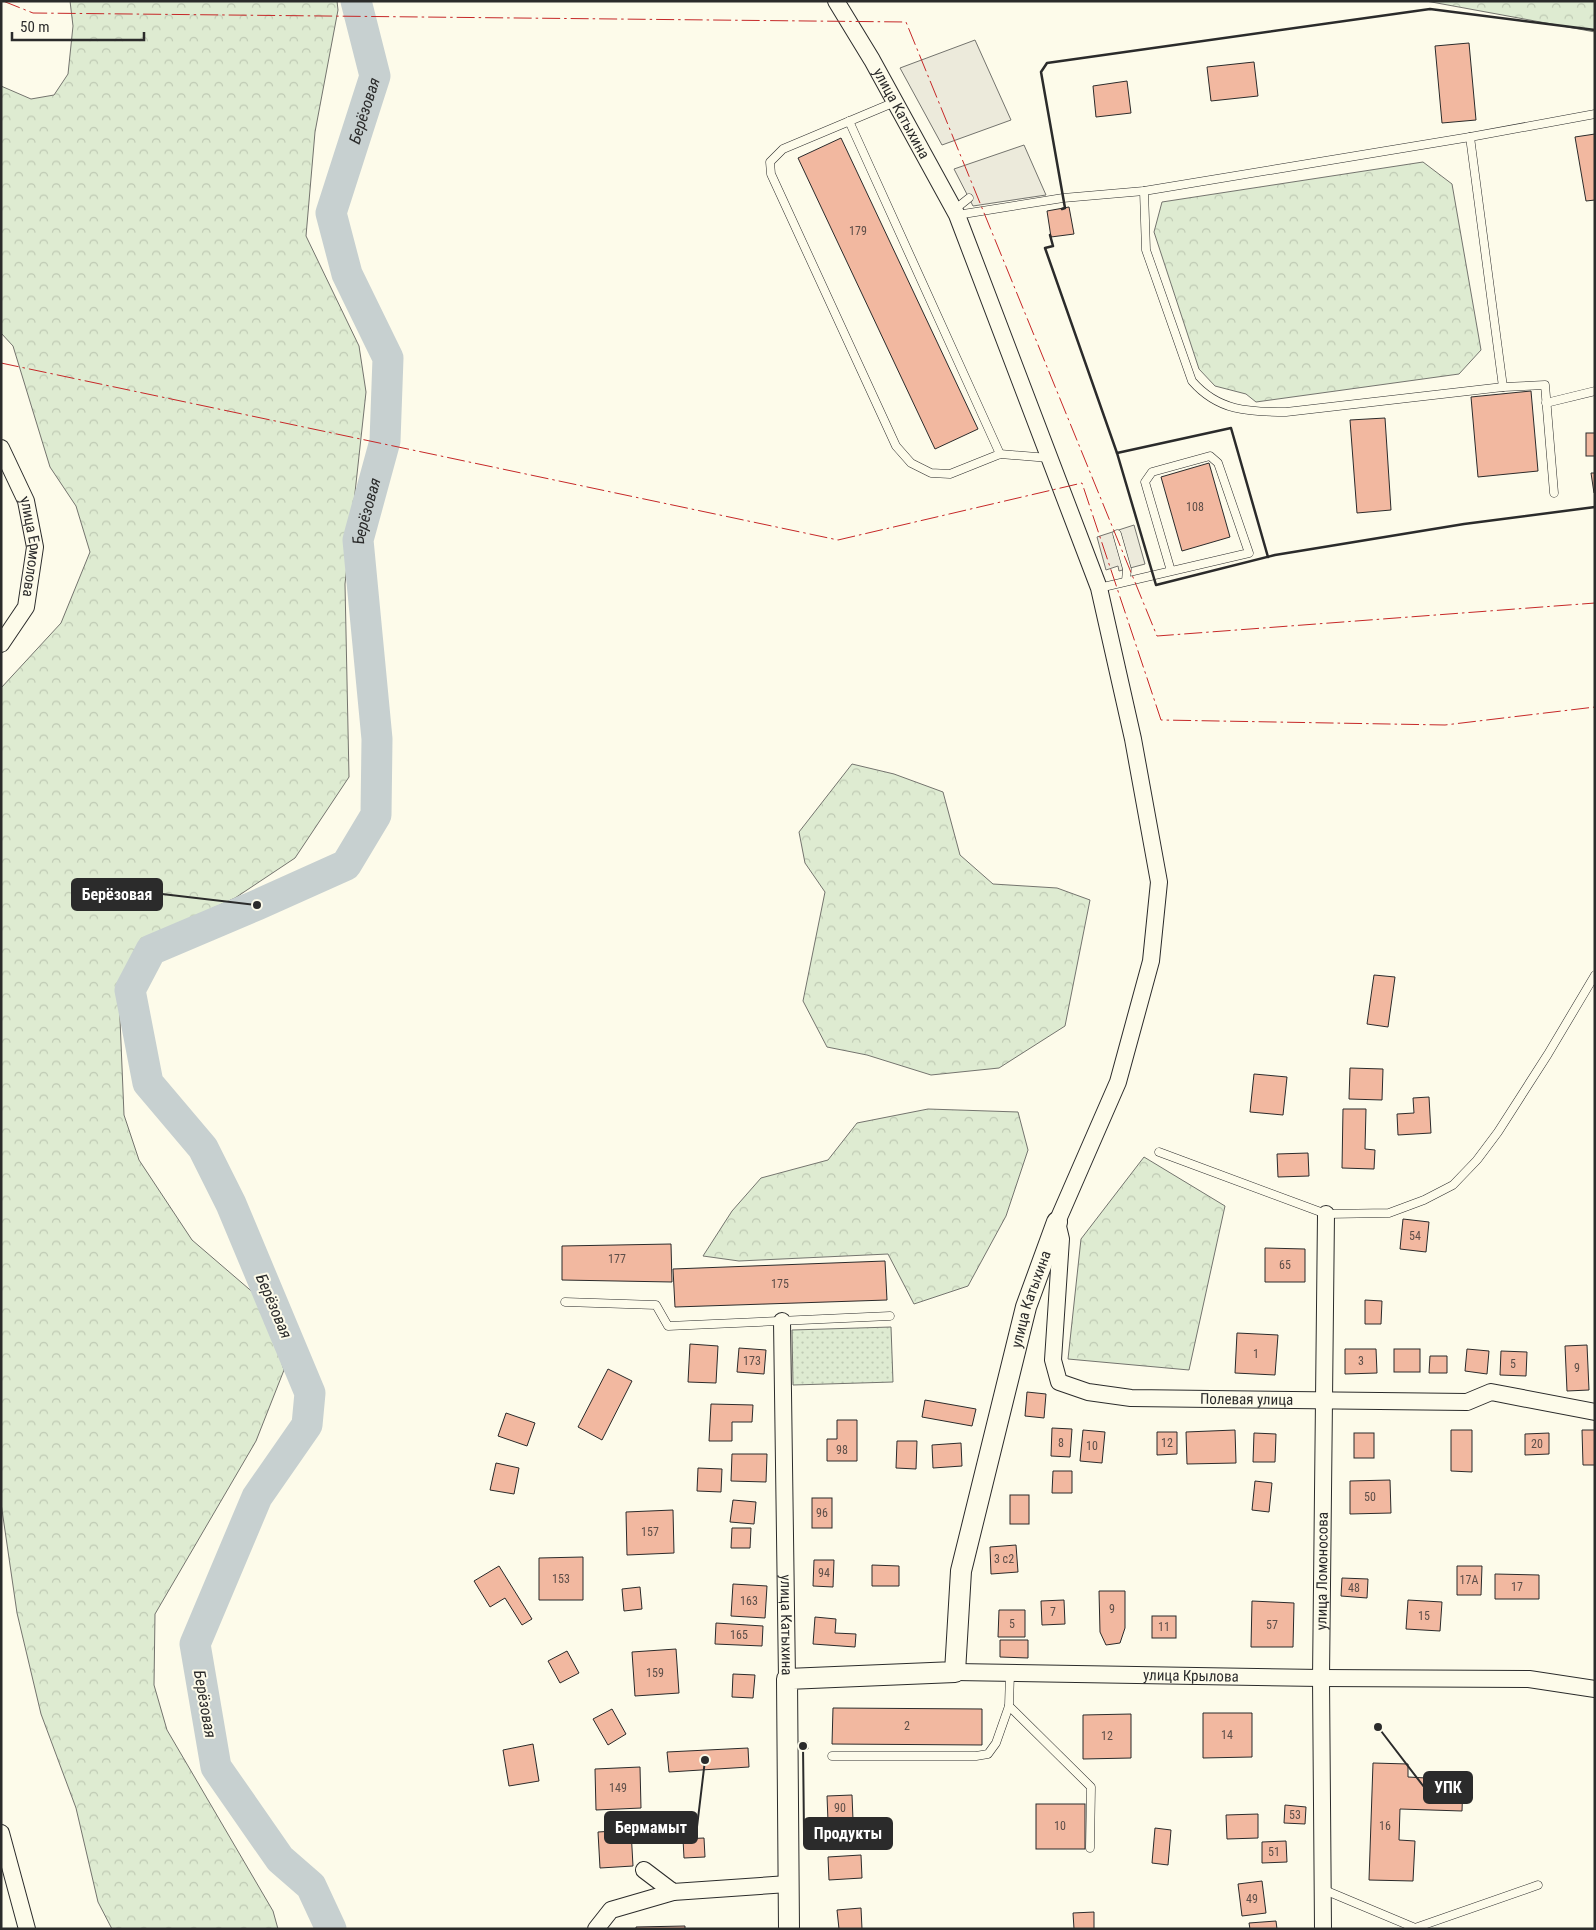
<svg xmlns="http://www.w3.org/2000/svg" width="1596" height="1930" viewBox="0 0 1596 1930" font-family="'Roboto Condensed',sans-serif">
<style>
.grass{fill:url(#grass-dots);stroke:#74746e}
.forest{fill:url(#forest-crowns);stroke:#74746e}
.parking{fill:#eceadb;stroke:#74746e}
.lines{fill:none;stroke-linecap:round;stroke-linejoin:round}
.river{stroke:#c7d0d0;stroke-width:31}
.building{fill:#f2b8a0;stroke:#2b2b2b}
.service-casing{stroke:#2b2b2b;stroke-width:9}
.minor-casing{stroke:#2b2b2b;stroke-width:18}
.tertiary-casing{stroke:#2b2b2b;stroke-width:22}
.service{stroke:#fdfbea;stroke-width:8}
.minor{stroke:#fdfbea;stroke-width:16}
.tertiary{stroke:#fdfbea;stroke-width:20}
.wall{stroke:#2b2b2b;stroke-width:2.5}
.power{stroke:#c62828;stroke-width:1;stroke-dasharray:18 4 2.5 4;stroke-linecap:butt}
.labels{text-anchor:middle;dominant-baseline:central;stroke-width:4;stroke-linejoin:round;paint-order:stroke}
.number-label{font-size:12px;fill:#5d4e48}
.street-label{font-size:15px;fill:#2b2b2b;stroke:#fdfbea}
.water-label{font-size:16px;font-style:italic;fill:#2b2b2b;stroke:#fdfbea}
.leader{fill:none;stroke:#2b2b2b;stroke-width:2}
.callout-dot{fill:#2b2b2b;stroke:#fdfbea;stroke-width:2}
.callout{fill:#2b2b2b;stroke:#2b2b2b;stroke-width:2}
.callout-label{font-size:16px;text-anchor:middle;font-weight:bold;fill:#fff}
</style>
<defs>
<pattern id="grass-dots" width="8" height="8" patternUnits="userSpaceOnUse" patternTransform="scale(1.25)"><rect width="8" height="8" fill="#deebd1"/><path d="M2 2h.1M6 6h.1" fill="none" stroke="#bfcab4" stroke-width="1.8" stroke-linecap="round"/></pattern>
<pattern id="forest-crowns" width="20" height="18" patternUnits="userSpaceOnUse" patternTransform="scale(1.25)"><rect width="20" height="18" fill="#deebd1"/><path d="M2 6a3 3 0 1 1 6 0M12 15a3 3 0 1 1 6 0" fill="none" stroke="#bfcab4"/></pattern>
</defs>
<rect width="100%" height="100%" fill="#fdfbea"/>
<!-- grass -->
<path class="grass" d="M891,1327l2,55 -100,3 -1,-55z"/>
<!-- forest -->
<g class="forest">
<path d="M70,1h267l1,9 -23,122 -9,104 53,110 7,46 -21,192 4,193 -54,81 -60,40 -83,38 -28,35 -5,24 5,120 15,45 53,80 71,61 21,69 -28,71 -101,173 -1,71 13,45 106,181 5,18h-166l-14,-27 -22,-94 -35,-94 -24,-101 -16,-110v-815l60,-65 29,-71 -14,-46 -26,-39 -37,-121 -12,-13v-247l30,13 23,-4 14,-21 5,-48z"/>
<path d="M1426,1h169v31z"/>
<path d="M1423,162l29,22 29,166 -22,24 -203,28 -10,-8 -31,-8 -16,-17 -45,-137 8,-30z"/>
<path d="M852,764l42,10 49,18 17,63 33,29 64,4 33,12 -25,126 -66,42 -68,7 -64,-20 -40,-8 -24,-46 22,-109 -20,-29 -6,-31z"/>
<path d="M928,1109l90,3 10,38 -22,66 -38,70 -54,18 -26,-50 -149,7 -36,-5 29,-45 29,-33 67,-18 29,-37z"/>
<path d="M1144,1157l81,49 -36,164 -121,-11 13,-120z"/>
</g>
<!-- parking -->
<g class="parking">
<path d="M975,40l36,80 -69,25 -42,-77z"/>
<path d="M1024,145l22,50 -73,11 -19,-37z"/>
<path d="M1134,525l11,39 -26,7 -1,-5 -12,4 -9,-33z"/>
</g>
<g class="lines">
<!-- river -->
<path class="river" id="s1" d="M331,1929l-20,-43 -31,-27 -64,-92 -21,-123 62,-147 50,-72 3,-32 -79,-189 -28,-56 -55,-65 -18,-93 21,-40 106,-45 89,-40 30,-50 1,-76 -19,-199 27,-99 3,-83 -41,-84 -16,-61 44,-137 -19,-75"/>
</g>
<!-- building -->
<g class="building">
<path d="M1469,43l7,77 -34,3 -7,-77z"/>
<path d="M1254,62l4,34 -47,5 -4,-34z"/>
<path d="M1127,81l4,32 -35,4 -3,-31z"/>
<path d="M1595,134v66l-9,1 -11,-64z"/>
<path d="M841,138l137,291 -43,20 -137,-291z"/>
<path d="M1069,207l5,27 -23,3 -4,-26z"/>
<path d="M1531,391l7,80 -60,6 -7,-80z"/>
<path d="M1385,418l6,92 -34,3 -7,-93z"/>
<rect x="1586" y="433" width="9" height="23"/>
<path d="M1209,463l21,74 -48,14 -21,-74z"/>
<path d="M1591,473h4v20h-1z"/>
<path d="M1374,975l21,2 -7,50 -21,-3z"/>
<path d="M1350,1068l33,1 -1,31 -33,-1z"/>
<path d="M1254,1074l33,3 -4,38 -33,-3z"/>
<path d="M1429,1097l2,36 -33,2 -1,-21 17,-1 -1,-15z"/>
<path d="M1343,1109h23l-1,40 10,1 -1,19 -32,-1z"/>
<path d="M1308,1153l1,23 -31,1 -1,-23z"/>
<path d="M1403,1219l26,3 -3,30 -26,-3z"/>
<path d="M671,1244l1,38 -110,-2v-34z"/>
<path d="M1265,1248l40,1v33h-40z"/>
<path d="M885,1261l2,39 -212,7 -2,-38z"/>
<path d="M1365,1300l17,1 -1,23h-16z"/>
<path d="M1237,1333l41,2 -3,40 -40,-2z"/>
<path d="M690,1344l28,2 -2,37 -28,-1z"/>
<path d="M1587,1345l2,45 -22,1 -2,-45z"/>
<path d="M739,1348l27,2 -2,24 -27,-2z"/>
<path d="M1345,1349h31l1,24 -32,1z"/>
<rect x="1394" y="1349" width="26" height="23"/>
<path d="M1467,1349l22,2 -2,23 -22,-3z"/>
<path d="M1501,1351l26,1 -1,24 -26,-1z"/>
<path d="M1430,1356h17v17h-18z"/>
<path d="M608,1369l24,12 -30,59 -24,-13z"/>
<path d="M1027,1392l19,2 -2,24 -19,-2z"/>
<path d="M925,1400l51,9 -4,17 -50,-9z"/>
<path d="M711,1404l42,1 -1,17h-20v19h-23z"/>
<path d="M506,1413l29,10 -8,23 -29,-10z"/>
<path d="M837,1420h20v41h-30v-22h10z"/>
<path d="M1052,1428l20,1 -2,28 -19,-1z"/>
<path d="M1083,1430l22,2 -3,31 -22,-2z"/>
<path d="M1235,1430l1,33 -49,1 -1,-32z"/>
<path d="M1451,1430h21v42l-21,-1z"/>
<path d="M1582,1430h13v35h-12z"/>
<path d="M1157,1432h20v22l-20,1z"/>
<path d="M1254,1433l22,1 -1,28h-22z"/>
<rect x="1354" y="1433" width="20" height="25"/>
<path d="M1549,1433v21l-24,1v-21z"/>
<path d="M897,1441h20l-1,28 -20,-1z"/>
<path d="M961,1443l1,23 -29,2 -1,-23z"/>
<path d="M732,1454h35l-1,28 -35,-1z"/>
<path d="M496,1463l23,5 -5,26 -24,-4z"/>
<path d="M698,1468l24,1 -1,23 -24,-1z"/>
<path d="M1053,1471h19v22h-20z"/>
<path d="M1390,1480l1,33 -41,1v-33z"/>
<path d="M1255,1481l17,2 -3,29 -17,-2z"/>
<rect x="1010" y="1495" width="19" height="29"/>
<rect x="812" y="1498" width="20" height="30"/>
<path d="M733,1500l23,2 -2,22 -24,-2z"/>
<path d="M673,1510l1,43 -47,2 -1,-43z"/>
<path d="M732,1528h19l-1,20h-19z"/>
<path d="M1016,1545l2,27 -27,2 -1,-27z"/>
<path d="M583,1557v43h-44v-42z"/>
<path d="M814,1560h20l-1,27 -20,-1z"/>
<path d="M872,1565l27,1v20h-27z"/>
<path d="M499,1566l33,53 -10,6 -17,-27 -15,9 -16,-26z"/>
<path d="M1457,1566h25l-1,29h-24z"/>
<path d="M1495,1574l44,1v24h-44z"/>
<path d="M1342,1578l26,1 -1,19 -26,-2z"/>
<path d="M733,1584l34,2 -2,32 -34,-2z"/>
<path d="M640,1587l2,22 -18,2 -2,-22z"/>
<path d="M1099,1591h26v37l-5,15 -14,2 -6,-13z"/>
<path d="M1064,1600l1,24 -23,1 -1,-24z"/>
<path d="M1408,1600l34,2 -2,29 -34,-2z"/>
<path d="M1252,1601l42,2 -1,44h-42z"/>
<path d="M999,1610h26v27h-27z"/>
<rect x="1152" y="1616" width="24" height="22"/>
<path d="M815,1617l21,2 -1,14 21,1 -1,13 -42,-3z"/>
<path d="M716,1623l47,3 -1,20 -47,-2z"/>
<path d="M1000,1640h28v18l-28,-1z"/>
<path d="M676,1649l3,44 -44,3 -3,-44z"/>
<path d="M567,1651l12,22 -19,10 -12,-22z"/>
<path d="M733,1674l22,1 -2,23 -21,-1z"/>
<path d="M833,1708l149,1v36l-150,-1z"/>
<path d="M612,1709l14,25 -18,11 -15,-26z"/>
<path d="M1203,1713h49v44l-49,1z"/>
<path d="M1131,1714v44l-48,1v-44z"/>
<path d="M799,1742h8l1,7h-9z"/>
<path d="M533,1744l6,37 -30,5 -6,-36z"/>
<path d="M748,1748l1,19 -80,5 -2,-20z"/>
<path d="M1373,1763l35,1v13l55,3 -1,31 -62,-2 -1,31 16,1 -2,40 -44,-1z"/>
<path d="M640,1767l1,41 -45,2 -1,-41z"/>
<path d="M852,1795l1,25 -25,1 -1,-25z"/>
<rect x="1036" y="1804" width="49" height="45"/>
<path d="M1285,1805l21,2 -1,17 -21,-1z"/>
<path d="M1258,1814v24l-31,1 -1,-24z"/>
<path d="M862,1826l1,22 -22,1 -1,-22z"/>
<path d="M1155,1828l16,2 -3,35 -16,-2z"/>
<path d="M631,1830l2,36 -33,2 -2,-36z"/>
<path d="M704,1838l1,19 -21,1 -1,-19z"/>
<path d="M1286,1841l1,21 -25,1v-21z"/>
<path d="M861,1855l1,23 -33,2 -1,-23z"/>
<path d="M1262,1881l4,32 -24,3 -4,-32z"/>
<path d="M861,1908l1,21h-23l-2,-19z"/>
<path d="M1094,1912v17h-20l-1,-16z"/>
<path d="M1276,1921l1,8h-27l-1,-6z"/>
<path d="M685,1926v3h-49v-2z"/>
</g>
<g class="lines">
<defs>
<g id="service">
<path d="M895,102l-112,47 -13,13 1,12 125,272 15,17 20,10 19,1 50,-20 49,4"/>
<path d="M849,121l151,333"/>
<path d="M1470,137l33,250"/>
<path d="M1144,191l2,59 46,131c26,30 56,31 94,31l217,-25 42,-2 9,108"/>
<path d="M954,210l15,-12"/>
<path d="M957,215l106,-17 81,-7 326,-54 125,-23"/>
<path d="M1546,403l49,-12"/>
<path d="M1117,534l10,35 -1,12"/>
<path d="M1099,588l150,-35 -31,-90 -8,-7 -58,16 -7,10 26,89"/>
<path d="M1159,1152l167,62 63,-1 35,-13 29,-15 24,-25 21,-28 50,-78 47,-79"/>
<path d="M565,1302l91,3 12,21 222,-10"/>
<path d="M1009,1706l82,81 -1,61"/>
<path d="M832,1756h144l12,-2 8,-11 13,-37 1,-33"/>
<path d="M1322,1889l93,39 123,-43"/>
</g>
<g id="minor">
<path id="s2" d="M836,1l36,59 85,155 142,373 34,151 26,143 -8,79 -33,121 -61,140 4,17 -8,121 6,22 29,10 43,6 336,4 24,-10 104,20"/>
<path id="s3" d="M1,448l25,53 9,46 -9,60 -25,37"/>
<path id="s4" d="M782,1321l5,358"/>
<path id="s5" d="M955,1672l366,6 208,1 66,10"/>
<path d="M1,1833l26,96"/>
<path d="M644,1870l29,22 115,-8"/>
<path d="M596,1929l15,-19 62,-18"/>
<path id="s6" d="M1323,1929l-2,-251 5,-464"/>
</g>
<g id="tertiary">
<path id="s7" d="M789,1929l-2,-250 168,-7 6,-101 65,-264 31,-85"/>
</g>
</defs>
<!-- service casing -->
<use href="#service" class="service-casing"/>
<!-- minor casing -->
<use href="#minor" class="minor-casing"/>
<!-- tertiary casing -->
<use href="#tertiary" class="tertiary-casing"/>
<!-- service -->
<use href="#service" class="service"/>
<!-- minor -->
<use href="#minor" class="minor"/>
<!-- tertiary -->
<use href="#tertiary" class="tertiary"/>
<!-- wall -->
<g class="wall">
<path d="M1062,209l3,-1 -24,-136 6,-9 383,-54 165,21"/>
<path d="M1050,235l3,11 -8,2 72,205 39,132 119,-30 189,-31 131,-17"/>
<path d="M1117,453l114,-25 37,129"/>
</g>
<!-- power -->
<g class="power">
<path d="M3,1l30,12 873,9 251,614 438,-33"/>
<path d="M1,363l837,177 244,-57 79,237 284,5 150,-18"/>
</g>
</g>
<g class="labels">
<!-- number labels -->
<g class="number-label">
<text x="858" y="231">179</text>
<text x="1195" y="507">108</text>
<text x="1415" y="1236">54</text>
<text x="617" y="1259">177</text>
<text x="1285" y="1265">65</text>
<text x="780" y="1284">175</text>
<text x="1256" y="1354">1</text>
<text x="752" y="1361">173</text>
<text x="1361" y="1361">3</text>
<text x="1513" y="1364">5</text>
<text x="1577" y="1368">9</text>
<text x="1061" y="1443">8</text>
<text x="1167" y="1443">12</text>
<text x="1537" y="1444">20</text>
<text x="1092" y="1446">10</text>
<text x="842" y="1450">98</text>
<text x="1370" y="1497">50</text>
<text x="822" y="1513">96</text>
<text x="650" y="1532">157</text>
<text x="1004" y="1559">3 с2</text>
<text x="824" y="1573">94</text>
<text x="561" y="1579">153</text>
<text x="1469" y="1580">17А</text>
<text x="1517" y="1587">17</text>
<text x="1354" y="1588">48</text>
<text x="749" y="1601">163</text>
<text x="1112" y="1609">9</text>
<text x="1053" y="1612">7</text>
<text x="1424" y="1616">15</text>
<text x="1012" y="1624">5</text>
<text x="1272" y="1625">57</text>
<text x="1164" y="1627">11</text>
<text x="739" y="1635">165</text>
<text x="655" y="1673">159</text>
<text x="907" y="1726">2</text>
<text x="1227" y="1735">14</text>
<text x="1107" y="1736">12</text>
<text x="618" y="1788">149</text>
<text x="840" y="1808">90</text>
<text x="1295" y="1815">53</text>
<text x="1060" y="1826">10</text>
<text x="1385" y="1826">16</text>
<text x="1274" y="1852">51</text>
<text x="1252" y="1899">49</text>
</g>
<!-- street labels -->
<g class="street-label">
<text stroke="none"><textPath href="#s2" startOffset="130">улица Катыхина</textPath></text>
<text stroke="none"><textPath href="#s3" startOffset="105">улица Ермолова</textPath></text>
<text stroke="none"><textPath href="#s7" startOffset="800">улица Катыхина</textPath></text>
<text stroke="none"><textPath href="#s2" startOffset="1654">Полевая улица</textPath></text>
<text stroke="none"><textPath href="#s6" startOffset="358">улица Ломоносова</textPath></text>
<text stroke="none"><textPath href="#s4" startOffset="304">улица Катыхина</textPath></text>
<text stroke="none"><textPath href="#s5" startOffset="236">улица Крылова</textPath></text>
</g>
<!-- water labels -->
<g class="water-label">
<text stroke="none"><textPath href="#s1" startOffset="2094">Берёзовая</textPath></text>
<text stroke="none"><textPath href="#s1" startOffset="1674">Берёзовая</textPath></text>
<text transform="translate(274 1306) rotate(67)">Берёзовая</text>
<text transform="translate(205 1704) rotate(80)">Берёзовая</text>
</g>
</g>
<!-- callouts -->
<path class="leader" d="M257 905L162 894M1378 1727L1424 1787M705 1760L697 1827M803 1746L804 1833"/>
<g class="callout-dot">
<circle cx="257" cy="905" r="5"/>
<circle cx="1378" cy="1727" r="5"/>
<circle cx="705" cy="1760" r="5"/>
<circle cx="803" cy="1746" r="5"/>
</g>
<g class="callout">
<rect x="72" y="879" width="90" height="31" rx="5"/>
<rect x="1424" y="1772" width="48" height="31" rx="5"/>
<rect x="605" y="1812" width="92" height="31" rx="5"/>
<rect x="804" y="1818" width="88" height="31" rx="5"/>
</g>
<g class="callout-label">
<text x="117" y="900">Берёзовая</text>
<text x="1448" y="1793">УПК</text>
<text x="651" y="1833">Бермамыт</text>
<text x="848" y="1839">Продукты</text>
</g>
<!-- border -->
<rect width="1596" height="1930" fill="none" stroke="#2b2b2b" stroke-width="5"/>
<!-- scale -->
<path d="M12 32v8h132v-8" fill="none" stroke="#2b2b2b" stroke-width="2.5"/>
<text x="20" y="32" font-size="15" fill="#2b2b2b" stroke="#fdfbea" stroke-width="4" paint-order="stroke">50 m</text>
</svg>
